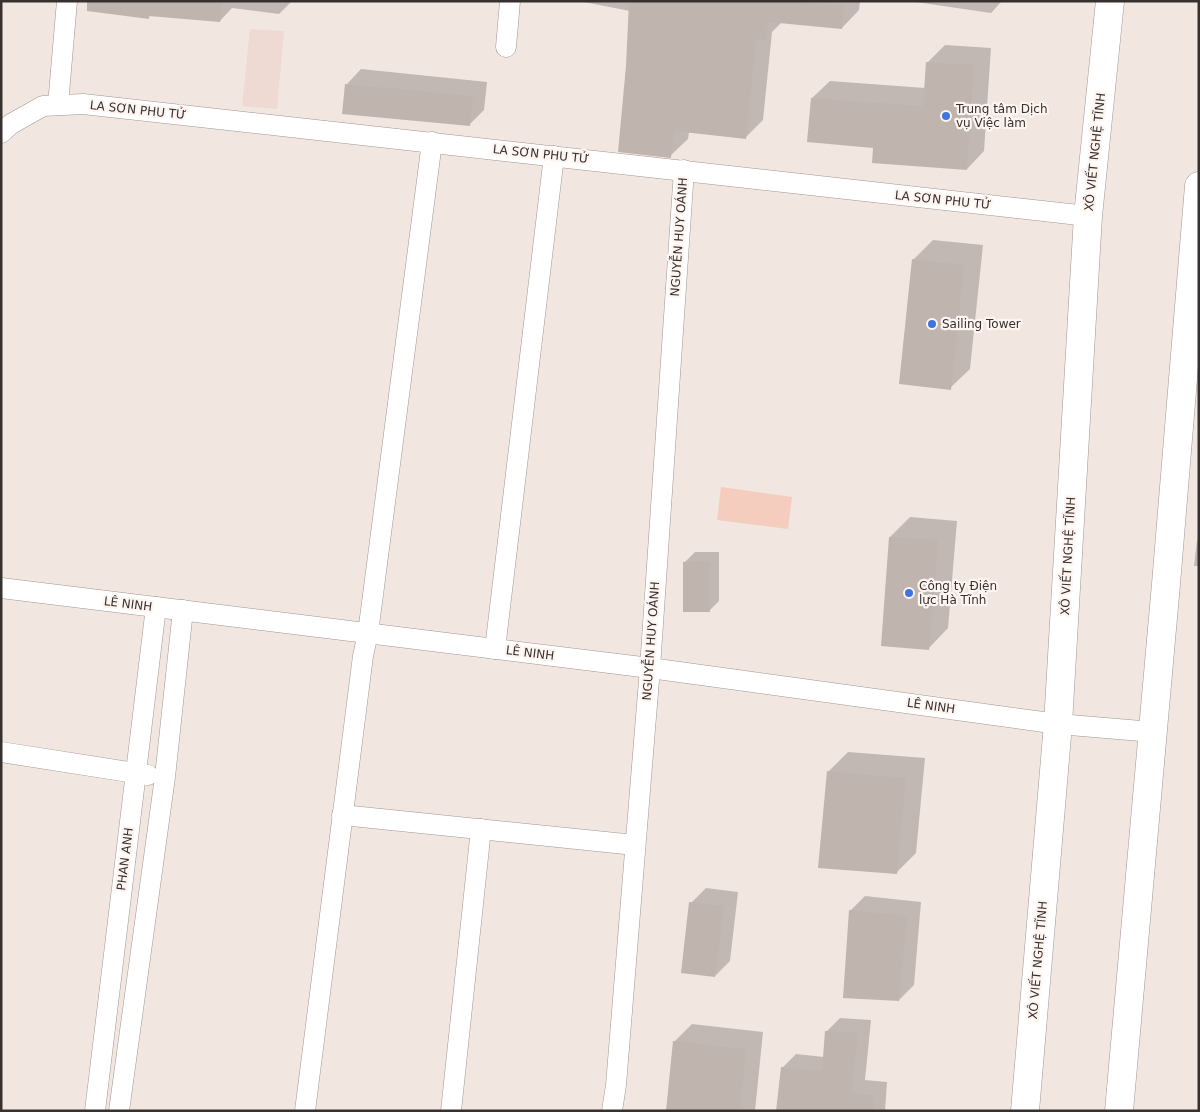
<svg xmlns="http://www.w3.org/2000/svg" width="1200" height="1112" viewBox="0 0 1200 1112" font-family="'DejaVu Sans',sans-serif">
<style>
.built{fill:#eedad2}
.green{fill:#f4cdbf}
.shadow{fill:#0003}
.building{fill:#c0b4af}
.lines{fill:none;stroke-linecap:round;stroke-linejoin:round}
.street-casing{stroke:#a19692;stroke-width:21}
.secondary-casing{stroke:#a19692;stroke-width:29}
.street{stroke:#fff;stroke-width:20}
.secondary{stroke:#fff;stroke-width:28}
.poi-dot{fill:#3d73e3;stroke:#fef4f0;stroke-width:2}
.labels{text-anchor:middle;dominant-baseline:central;stroke-width:4.5;stroke-linejoin:round;paint-order:stroke}
.poi-label{font-size:12px;fill:#36312f;stroke:#fef4f0;text-anchor:start}
.street-label{font-size:12px;fill:#36312f;stroke:#fef4f0}
</style>
<rect width="100%" height="100%" fill="#f2e6e1"/>
<!-- built -->
<path class="built" d="M250,29l34,2 -7,78 -35,-3z"/>
<!-- green -->
<path class="green" d="M721,487l71,10 -4,32 -71,-9z"/>
<!-- shadow -->
<g class="shadow">
<path d="M93,1h199l-13,13 -47,-6 -12,13 -69,-6 -3,3z"/>
<path d="M579,1h281l-1,9 -17,18 -60,-6 -10,10 -9,88 -17,17 -57,-5 -1,7 -18,17 -42,-90 2,-55z"/>
<path d="M909,1h93l-11,12z"/>
<path d="M945,45l46,3 -7,103 -17,18 -92,-23 -63,-48 18,-17 95,7 2,-25z"/>
<path d="M361,69l126,13 -3,28 -15,15 -122,-41z"/>
<path d="M933,240l50,5 -13,124 -20,19 -37,-128z"/>
<path d="M910,517l47,4 -9,107 -19,20 -39,-111z"/>
<path d="M1199,539v27h-5l3,-25z"/>
<path d="M695,552h24v49l-10,10 -24,-49z"/>
<path d="M848,752l77,6 -9,95 -20,20 -68,-101z"/>
<path d="M706,888l32,4 -8,69 -15,15 -24,-73z"/>
<path d="M865,896l56,6 -7,83 -15,15 -49,-89z"/>
<path d="M840,1018l31,2 -6,60 22,2 -2,29h-107l4,-43 14,-14 28,3 3,-26z"/>
<path d="M692,1024l71,8 -8,79h-88l7,-69z"/>
</g>
<!-- building -->
<g class="building">
<path d="M87,1h135l-2,21 -71,-6v3l-62,-8z"/>
<path d="M629,1h162l53,5 -2,23 -74,-7 -2,19 -10,-1 -10,99 -72,-8 -3,27 -53,-6 8,-86z"/>
<path d="M926,62l48,3 -7,105 -95,-7 1,-15 -66,-6 4,-44 112,8z"/>
<path d="M345,84l128,12 -3,30 -128,-12z"/>
<path d="M912,259l52,6 -13,125 -52,-6z"/>
<path d="M889,537l49,3 -9,110 -48,-4z"/>
<path d="M710,561v51h-27v-50z"/>
<path d="M827,771l79,7 -9,96 -79,-6z"/>
<path d="M689,902l35,4 -9,71 -34,-4z"/>
<path d="M849,910l58,6 -8,85 -56,-3z"/>
<path d="M825,1031l33,2 -6,60 22,2 -1,16h-97l5,-44 41,4z"/>
<path d="M673,1041l73,8 -6,62h-74z"/>
</g>
<g class="lines">
<defs>
<g id="street">
<path d="M506,47l4,-46"/>
<path d="M58,105l9,-104"/>
<path d="M1,133l10,-9 32,-18 40,-2 1005,112"/>
<path d="M1,588l649,80 408,56 95,8"/>
<path d="M495,649l59,-493"/>
<path d="M1,752l147,23"/>
<path d="M342,815l293,30"/>
<path d="M95,1111l61,-504"/>
<path d="M119,1111l46,-334 18,-167"/>
<path d="M305,1111l58,-455 5,-23 64,-491"/>
<path d="M451,1111l30,-282"/>
<path d="M612,1111l4,-26 34,-417 34,-498"/>
</g>
<g id="secondary">
<path d="M1025,1111l33,-387 30,-508 22,-215"/>
<path d="M1119,1111l47,-527 33,-398"/>
</g>
</defs>
<!-- street casing -->
<use href="#street" class="street-casing"/>
<!-- secondary casing -->
<use href="#secondary" class="secondary-casing"/>
<!-- street -->
<use href="#street" class="street"/>
<!-- secondary -->
<use href="#secondary" class="secondary"/>
</g>
<!-- markers -->
<g class="poi-dot">
<circle cx="946" cy="116" r="5"/>
<circle cx="932" cy="324" r="5"/>
<circle cx="909" cy="593" r="5"/>
</g>
<g class="labels">
<!-- poi labels -->
<g class="poi-label">
<text x="956" y="109">Trung tâm Dịch<tspan x="956" dy="14">vụ Việc làm</tspan></text>
<text x="942" y="324">Sailing Tower</text>
<text x="919" y="586">Công ty Điện<tspan x="919" dy="14">lực Hà Tĩnh</tspan></text>
</g>
<!-- street labels -->
<g class="street-label">
<text transform="translate(138 110) rotate(6)">LA SƠN PHU TỬ</text>
<text transform="translate(1095 152) rotate(-84)">XÔ VIẾT NGHỆ TĨNH</text>
<text transform="translate(541 154) rotate(6)">LA SƠN PHU TỬ</text>
<text transform="translate(943 200) rotate(6)">LA SƠN PHU TỬ</text>
<text transform="translate(679 237) rotate(-86)">NGUYỄN HUY OÁNH</text>
<text transform="translate(1068 556) rotate(-87)">XÔ VIẾT NGHỆ TĨNH</text>
<text transform="translate(128 604) rotate(7)">LÊ NINH</text>
<text transform="translate(651 641) rotate(-86)">NGUYỄN HUY OÁNH</text>
<text transform="translate(530 653) rotate(7)">LÊ NINH</text>
<text transform="translate(931 706) rotate(8)">LÊ NINH</text>
<text transform="translate(125 859) rotate(-83)">PHAN ANH</text>
<text transform="translate(1038 960) rotate(-85)">XÔ VIẾT NGHỆ TĨNH</text>
</g>
</g>
<!-- border -->
<rect width="1200" height="1112" fill="none" stroke="#36312f" stroke-width="5"/>
</svg>
